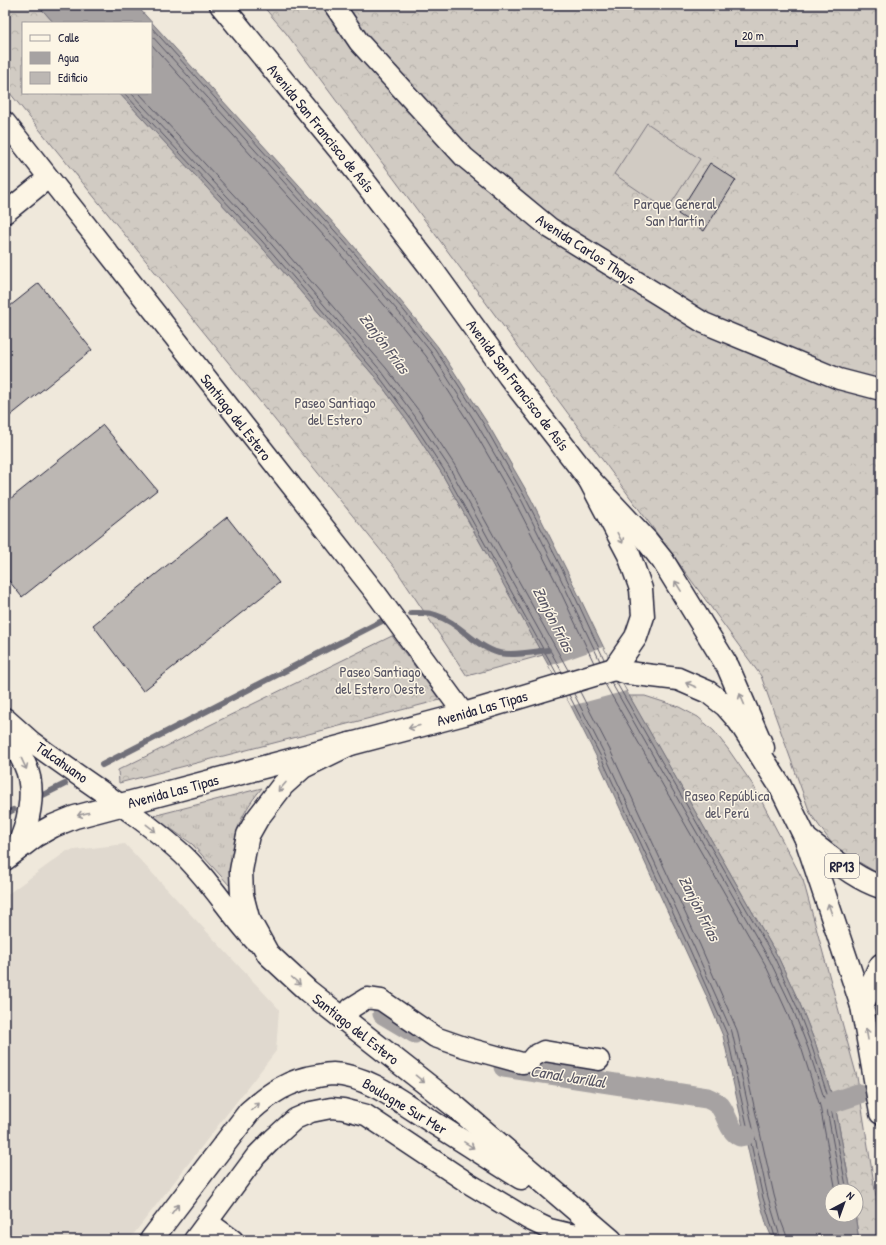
<svg xmlns="http://www.w3.org/2000/svg" width="886" height="1245" viewBox="0 0 886 1245" font-family="'Patrick Hand',sans-serif">
<style>
.built{fill:#e0d9cf}
.grass{fill:url(#grass-tufts);stroke:#7a767f}
.forest{fill:url(#forest-crowns);stroke:#7a767f}
.pitch{fill:#d1cbc3;stroke:#7a767f}
.water{fill:#a6a2a2;stroke:#716f79}
.pier{fill:#efe8db}
.lines{fill:none;stroke-linecap:round;stroke-linejoin:round}
.shore{stroke:#575564;stroke-width:1}
.stream{stroke:#716f79;stroke-width:6}
.canal{stroke:#a6a2a2;stroke-width:21}
.building{fill:#bcb7b3;stroke:#22223b}
.minor-casing{stroke:#22223b;stroke-width:23}
.major-casing{stroke:#22223b;stroke-width:25}
.highway-casing{stroke:#22223b;stroke-width:25}
.minor{stroke:#fcf5e5;stroke-width:20}
.major{stroke:#fcf5e5;stroke-width:22}
.highway{stroke:#fcf5e5;stroke-width:22}
.oneway{stroke:#9a9698}
.labels{text-anchor:middle;dominant-baseline:central;stroke-width:3;stroke-linejoin:round;paint-order:stroke}
.shield{fill:#fcf5e5;stroke:#63616e;stroke-width:1}
.shield-label{font-size:14px;font-weight:bold;fill:#22223b}
.street-label{font-size:15px;fill:#22223b;stroke:#fcf5e5}
.park-label{font-size:15px;fill:#575564;stroke:#fcf5e5}
.water-label{font-size:16px;font-style:italic;fill:#575564;stroke:#fcf5e5}
</style>
<defs>
<pattern id="grass-tufts" width="24" height="20" patternUnits="userSpaceOnUse"><rect width="24" height="20" fill="#d1cbc3"/><path d="M3 7l-1-3M5 7V3M7 7l1-3M15 17l-1-3M17 17v-4M19 17l1-3" fill="none" stroke="#b3aea8"/></pattern>
<pattern id="forest-crowns" width="20" height="18" patternUnits="userSpaceOnUse"><rect width="20" height="18" fill="#d1cbc3"/><path d="M2 6a3 3 0 1 1 6 0M12 15a3 3 0 1 1 6 0" fill="none" stroke="#b3aea8"/></pattern>
</defs>
<rect width="100%" height="100%" fill="#efe8db"/>
<filter id="ink" filterUnits="userSpaceOnUse"><feTurbulence type="fractalNoise" baseFrequency=".025" numOctaves="2"/><feDisplacementMap in="SourceGraphic" scale="8" xChannelSelector="R" yChannelSelector="G"/><feConvolveMatrix kernelMatrix="1 2 1 2 8 2 1 2 1" color-interpolation-filters="sRGB"/></filter>
<g filter="url(#ink)">
<!-- built -->
<path class="built" d="M125,844l154,165 -3,42 -147,189h-124v-344l62,-45z"/>
<!-- grass -->
<path class="grass" d="M262,788c-28,33 -30,56 -32,98l-38,-42 -39,-28z"/>
<!-- forest -->
<g class="forest">
<path d="M5,5h33l16,18h-31v70h96l140,151 116,133 32,43 34,52 102,183 -76,21 -72,-108 -390,-481z"/>
<path d="M262,5h619v870l-46,-27 -25,-35 -49,-137 -94,-129 -381,-514z"/>
<path d="M392,636l48,64 -321,83 -1,-13z"/>
<path d="M629,696h16l34,11 19,10 16,14 14,18 25,36 50,95 54,197 24,151v8l-2,4h-20l-4,-25 1,-24h-5l-16,-86 -19,-60 -16,-41 -22,-47z"/>
</g>
<!-- pitch -->
<path class="pitch" d="M647,123l53,36 -33,51 -53,-36z"/>
<!-- water -->
<path class="water" d="M38,5h98l210,232 58,68 34,42 48,74 44,76 37,74 47,98 164,288 22,47 16,41 19,60 16,86h-19v24h23l4,25h-86l-6,-14 -8,-27 -36,-163 -17,-41 -110,-239 -25,-50 -130,-234 -34,-52 -32,-43 -116,-133 -140,-151h32v-70h-97z"/>
<!-- pier -->
<path class="pier" d="M603,647l23,44 -55,15 -22,-40z"/>
<g class="lines">
<!-- shore -->
<g class="shore">
<path d="M151,27l192,213 58,67 34,42 48,74 43,76 38,74 40,86"/>
<path d="M151,35l188,208 58,67 34,42 47,74 44,75 37,74 41,86"/>
<path d="M151,44l183,203 58,67 34,42 47,73 43,75 38,74 40,85"/>
<path d="M124,93l138,148 116,134 32,43 34,52 113,204"/>
<path d="M131,93l135,145 116,134 32,43 35,52 113,205"/>
<path d="M139,93l131,141 116,134 33,43 35,53 114,206"/>
<path d="M611,682l159,279 22,46 16,41 18,56 16,87"/>
<path d="M616,682l159,277 21,46 16,42 18,56 17,88"/>
<path d="M605,684l160,280 21,46 16,40 18,56 16,85"/>
<path d="M580,692l30,58 90,195 37,85 37,165 7,26 5,13 1,6"/>
<path d="M574,694l30,59 90,194 38,85 36,165 13,43"/>
<path d="M569,695l31,60 90,195 37,84 36,164 13,42"/>
</g>
<!-- stream -->
<g class="stream">
<path d="M411,613c8,0 17,-1 24,2 24,7 40,32 64,38 16,3 33,-1 49,-3"/>
<path d="M102,765l280,-144"/>
<path d="M41,796l24,-12"/>
<path d="M5,814l8,-4"/>
</g>
<!-- canal -->
<g class="canal">
<path d="M383,1014l32,19"/>
<path d="M504,1067l203,31c5,2 9,4 13,8 7,9 9,25 20,30l5,-1"/>
<path d="M834,1102l24,-8"/>
</g>
</g>
<!-- building -->
<g class="building">
<path d="M710,163l26,17 -32,51 -26,-17z"/>
<path d="M39,283l53,67 -87,70v-110z"/>
<path d="M103,425l54,65 -135,107 -17,-21v-73z"/>
<path d="M227,517l52,66 -136,108 -50,-66z"/>
</g>
<g class="lines">
<defs>
<g id="minor">
<path d="M334,5l25,37 105,115 86,71 154,95 135,56 42,11"/>
<path d="M5,122l370,470 89,122"/>
<path d="M5,213l43,-35"/>
<path d="M5,718c9,8 18,16 27,24 49,37 101,68 147,109 29,26 49,61 76,90"/>
<path d="M345,1020l6,-12 16,-10 14,2 54,37 29,10 58,16 7,-1 5,-6 10,-5 55,9"/>
<path d="M208,1222l25,18"/>
<path d="M194,1240l62,-84 17,-17 22,-20 16,-7 20,-4 12,1 23,6 102,68 60,36 21,10 21,5 38,3"/>
</g>
<g id="major">
<path d="M221,5l122,149 85,110 81,112 80,103 58,62 16,20 65,106 35,81"/>
<path d="M806,839c24,17 47,39 75,48"/>
<path d="M862,1006l16,-36 3,-5"/>
</g>
<g id="highway">
<path d="M589,479l40,76 12,34 2,27 -7,21 -22,32"/>
<path d="M614,669l14,4 50,6 30,13 18,14 13,15 41,65 26,53 56,167 19,107"/>
<path d="M5,730c7,12 15,23 20,35 12,26 3,62 -9,85"/>
<path d="M350,744l-47,23 -20,18 -26,34 -9,16 -4,19 -3,17 1,24 6,23 20,36 40,37 149,117 154,132"/>
<path d="M5,859l30,-23 18,-10 22,-9 389,-103 150,-45"/>
<path d="M151,1240l98,-128c21,-19 40,-32 69,-36 5,-1 10,-2 15,-2 35,1 72,31 101,49 29,18 58,37 87,55"/>
</g>
</defs>
<!-- minor casing -->
<use href="#minor" class="minor-casing"/>
<!-- major casing -->
<use href="#major" class="major-casing"/>
<!-- highway casing -->
<use href="#highway" class="highway-casing"/>
<!-- minor -->
<use href="#minor" class="minor"/>
<!-- major -->
<use href="#major" class="major"/>
<!-- highway -->
<use href="#highway" class="highway"/>
</g>
<!-- one-way arrows -->
<defs><path id="oneway-shaft" d="M-6 0H5M1.5-3L5.5 0L1.5 3" fill="none" stroke-width="1.6" stroke-linecap="round" stroke-linejoin="round"/></defs>
<g class="oneway">
<use href="#oneway-shaft" transform="translate(620 538) rotate(62)"/>
<use href="#oneway-shaft" transform="translate(678 586) rotate(-122)"/>
<use href="#oneway-shaft" transform="translate(691 685) rotate(-157)"/>
<use href="#oneway-shaft" transform="translate(742 699) rotate(-113)"/>
<use href="#oneway-shaft" transform="translate(414 727) rotate(166)"/>
<use href="#oneway-shaft" transform="translate(24 764) rotate(65)"/>
<use href="#oneway-shaft" transform="translate(282 787) rotate(131)"/>
<use href="#oneway-shaft" transform="translate(83 814) rotate(165)"/>
<use href="#oneway-shaft" transform="translate(151 828) rotate(38)"/>
<use href="#oneway-shaft" transform="translate(830 909) rotate(-109)"/>
<use href="#oneway-shaft" transform="translate(296 981) rotate(42)"/>
<use href="#oneway-shaft" transform="translate(867 1034) rotate(-100)"/>
<use href="#oneway-shaft" transform="translate(420 1079) rotate(39)"/>
<use href="#oneway-shaft" transform="translate(255 1107) rotate(-42)"/>
<use href="#oneway-shaft" transform="translate(469 1145) rotate(32)"/>
<use href="#oneway-shaft" transform="translate(175 1209) rotate(-53)"/>
</g>
</g>
<g class="labels">
<!-- shield labels -->
<rect class="shield" x="825" y="854" width="34" height="24" rx="3"/>
<g class="shield-label">
<text x="842" y="866">RP13</text>
</g>
<!-- street labels -->
<g class="street-label">
<text transform="translate(321 128) rotate(51)">Avenida San Francisco de Asís</text>
<text transform="translate(586 249) rotate(33)">Avenida Carlos Thays</text>
<text transform="translate(518 385) rotate(53)">Avenida San Francisco de Asís</text>
<text transform="translate(236 417) rotate(52)">Santiago del Estero</text>
<text transform="translate(482 708) rotate(-16)">Avenida Las Tipas</text>
<text transform="translate(62 762) rotate(35)">Talcahuano</text>
<text transform="translate(173 791) rotate(-15)">Avenida Las Tipas</text>
<text transform="translate(356 1029) rotate(38)">Santiago del Estero</text>
<text transform="translate(405 1106) rotate(31)">Boulogne Sur Mer</text>
</g>
<!-- park labels -->
<g class="park-label">
<text x="675" y="203">Parque General<tspan x="675" dy="17">San Martín</tspan></text>
<text x="335" y="402">Paseo Santiago<tspan x="335" dy="17">del Estero</tspan></text>
<text x="380" y="671">Paseo Santiago<tspan x="380" dy="17">del Estero Oeste</tspan></text>
<text x="727" y="795">Paseo República<tspan x="727" dy="17">del Perú</tspan></text>
</g>
<!-- water labels -->
<g class="water-label">
<text transform="translate(385 343) rotate(53)">Zanjón Frías</text>
<text transform="translate(554 619) rotate(63)">Zanjón Frías</text>
<text transform="translate(700 908) rotate(63)">Zanjón Frías</text>
<text transform="translate(568 1076) rotate(9)">Canal Jarillal</text>
</g>
</g>
<!-- margin -->
<rect width="886" height="1245" fill="none" stroke="#fcf5e5" stroke-width="20"/>
<rect x="10" y="10" width="866" height="1225" fill="none" stroke="#22223b" stroke-width="1.5" filter="url(#ink)"/>
<!-- legend -->
<rect x="22" y="22" width="130" height="72" fill="#fcf5e5" stroke="#a5a1a1"/>
<rect x="30" y="35" width="20" height="6" fill="#fcf5e5" stroke="#a5a1a1"/>
<text x="58" y="42" font-size="12" fill="#22223b">Calle</text>
<rect x="30" y="52" width="20" height="12" fill="#a6a2a2" stroke="#a5a1a1"/>
<text x="58" y="62" font-size="12" fill="#22223b">Agua</text>
<rect x="30" y="72" width="20" height="12" fill="#bcb7b3" stroke="#a5a1a1"/>
<text x="58" y="82" font-size="12" fill="#22223b">Edificio</text>
<!-- north arrow -->
<g transform="translate(844 1203) rotate(41)"><circle r="19" fill="#fcf5e5" stroke="#a5a1a1"/>
<path d="M0-3L7 15L0 10L-7 15Z" fill="#22223b"/>
<text y="-6" font-size="11" font-weight="bold" text-anchor="middle" fill="#22223b">N</text>
</g>
<!-- scale -->
<path d="M736 40v6h61v-6" fill="none" stroke="#22223b" stroke-width="2"/>
<text x="742" y="40" font-size="12" fill="#22223b" stroke="#fcf5e5" stroke-width="3" paint-order="stroke">20 m</text>
</svg>
